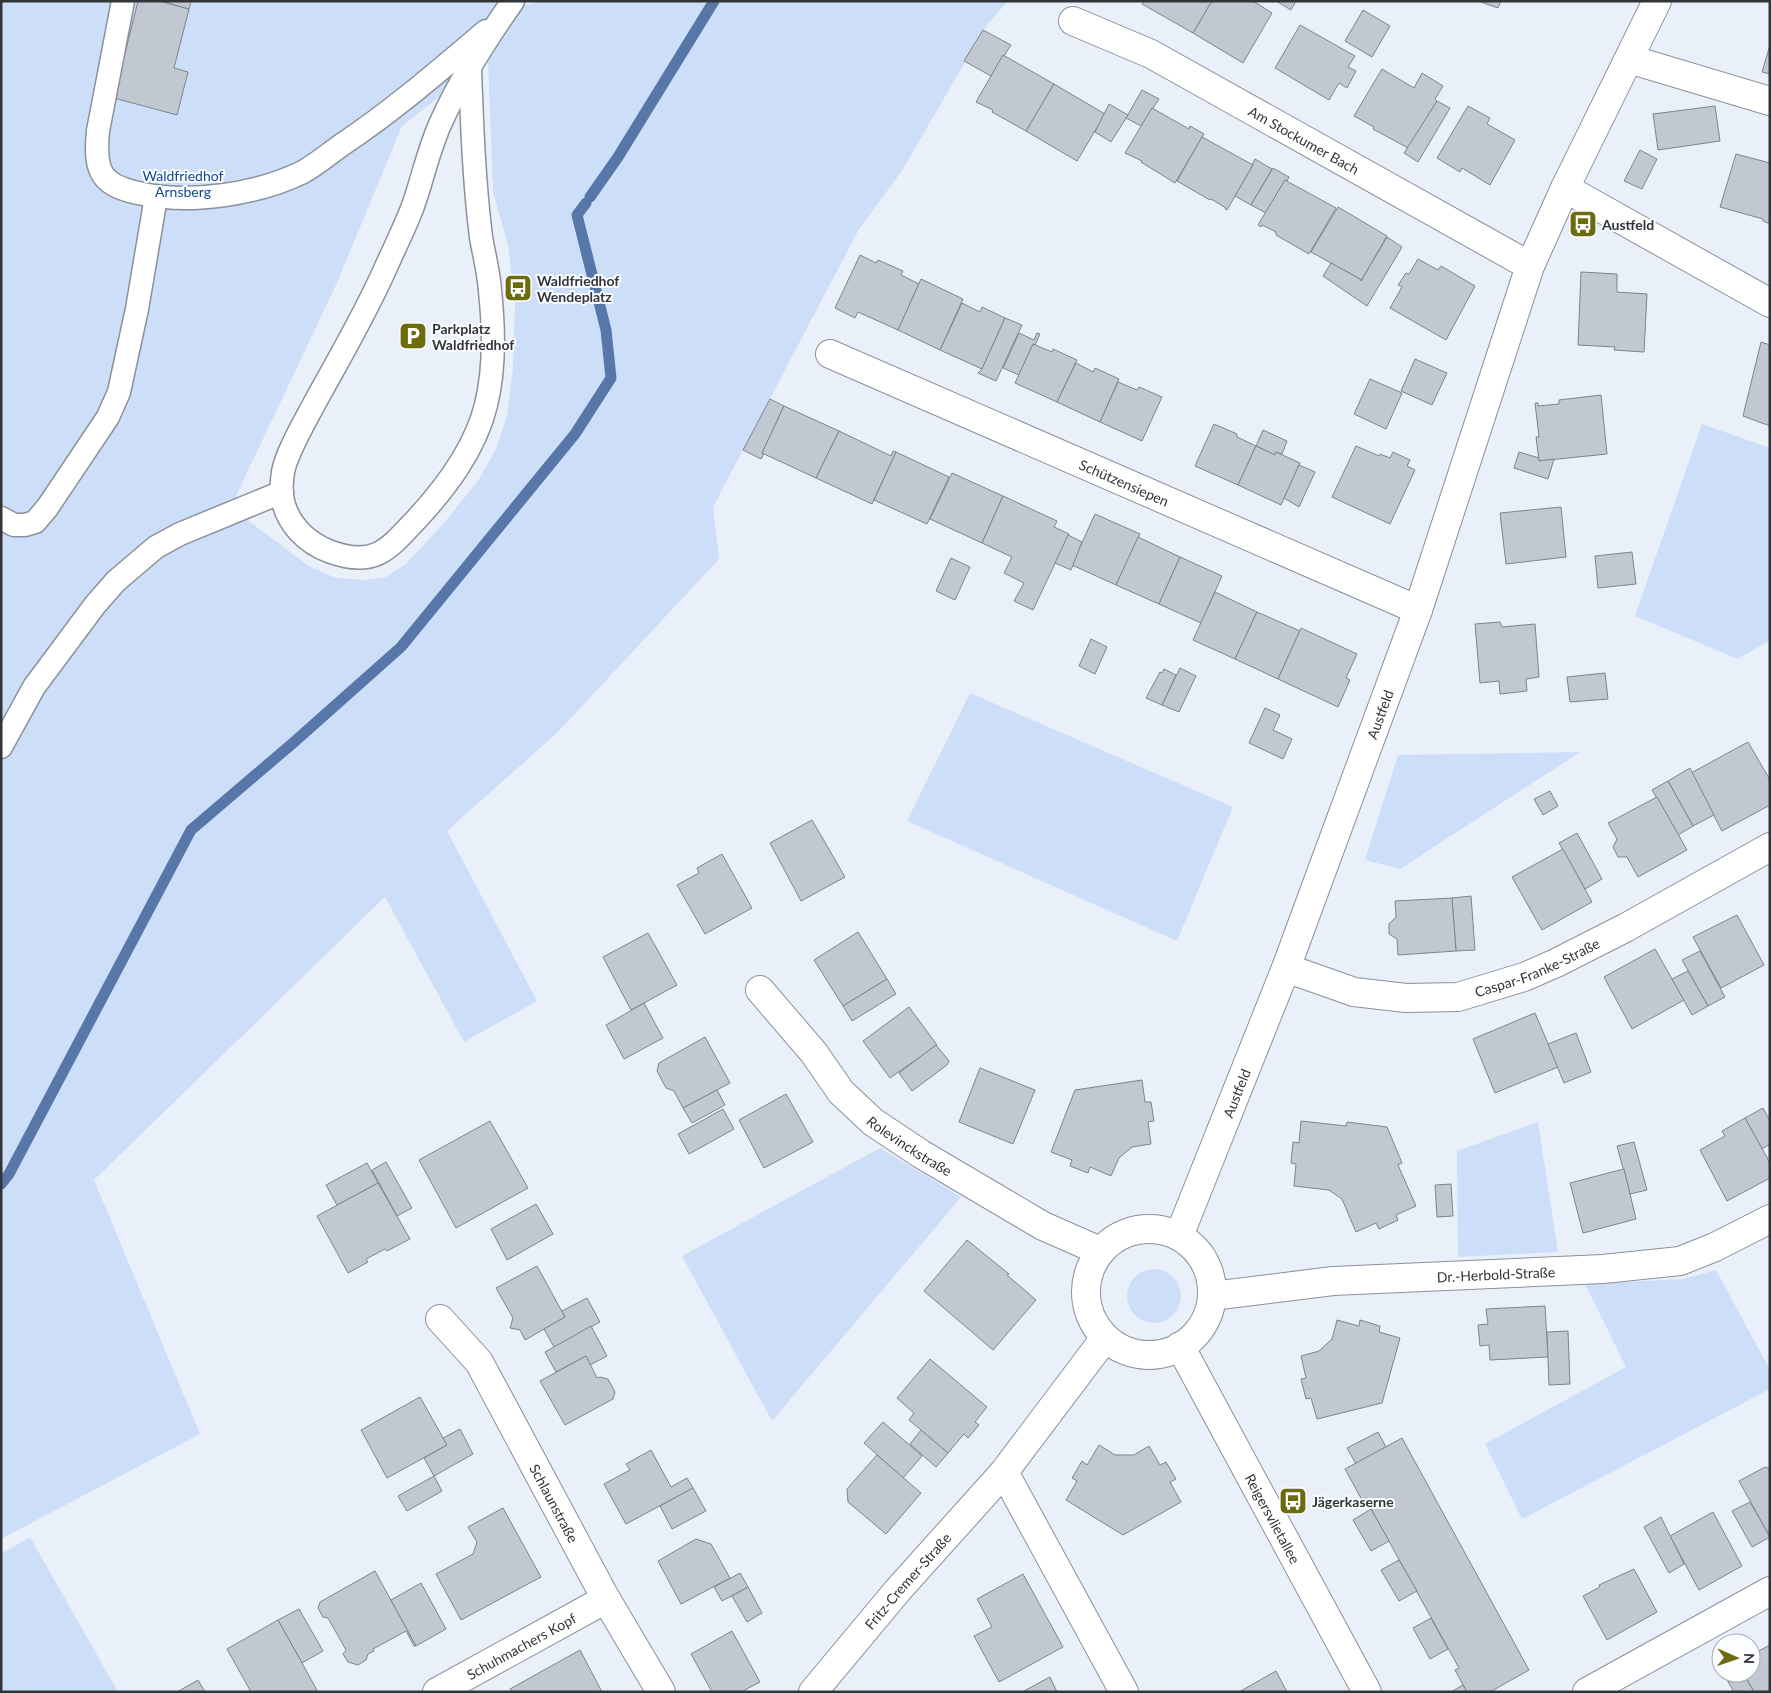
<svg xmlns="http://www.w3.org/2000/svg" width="1771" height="1693" viewBox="0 0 1771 1693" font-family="Lato,sans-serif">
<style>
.green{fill:#cddef8;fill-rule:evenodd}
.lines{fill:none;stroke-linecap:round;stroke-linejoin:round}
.stream{stroke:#5877a9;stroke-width:11}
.building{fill:#c1c8d2;stroke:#7e848d}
.service-casing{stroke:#8b919a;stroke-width:25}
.minor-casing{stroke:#8b919a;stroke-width:30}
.service{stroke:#fff;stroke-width:22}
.minor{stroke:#fff;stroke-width:28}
.labels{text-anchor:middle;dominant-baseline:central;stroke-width:4;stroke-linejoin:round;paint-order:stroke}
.street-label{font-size:14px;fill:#323438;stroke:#fbfdff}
.park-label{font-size:14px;fill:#134799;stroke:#fbfdff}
.poi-label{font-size:14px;font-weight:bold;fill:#323438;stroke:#fbfdff;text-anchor:start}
</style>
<rect width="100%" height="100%" fill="#e9f0fa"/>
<!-- green -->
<g class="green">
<path d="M1,1h522l-4,5 28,-5h461l-22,25 -83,143 -45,62 -145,276 6,52 -161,173 -111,99 90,170 -73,41 -79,-145 -291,283 106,254 -199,105zM488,59l5,133 15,53 7,59 -2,64 -6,48 -11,33 -18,32 -35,43 -36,39 -21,14 -21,3 -29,-2 -26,-11 -64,-48 -10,-23 100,-211 66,-159z"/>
<path d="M1702,424l68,24v192l-32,19 -103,-43z"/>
<path d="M970,693l263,114 -56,134 -270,-120z"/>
<path d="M1580,752l-180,117 -35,-9 33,-105z"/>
<path d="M1538,1122l20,130 -100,5 -1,-106z"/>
<path d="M880,1148l81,49 -189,224 -90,-165z"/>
<circle cx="1154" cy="1296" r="27"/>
<path d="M1716,1270l54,100v19l-248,130 -37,-75 141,-77 -41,-83 98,-5z"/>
<path d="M30,1537l88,155h-117v-138z"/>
</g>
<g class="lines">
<!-- stream -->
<g class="stream">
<path d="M590,197l28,-40 96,-156"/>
<path d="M1,1184l8,-10 182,-344 102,-87 108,-96 174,-213 36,-56 -5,-48 -29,-115 9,-12"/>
</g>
</g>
<!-- building -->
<g class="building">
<path d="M138,1h22l29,8 -15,59 14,4 -11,43 -63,-17z"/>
<path d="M160,1h31l-2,8z"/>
<path d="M1143,1h69l-19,32 -51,-29z"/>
<path d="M1212,1h41l19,12 -29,50 -50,-30z"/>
<path d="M1276,1h20l-5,9z"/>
<path d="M1478,1h23l-3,7z"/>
<path d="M1363,10l27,16 -18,31 -27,-16z"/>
<path d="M1300,25l55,31 -7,11 8,4 -9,17 -8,-5 -10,17 -54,-32z"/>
<path d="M983,30l28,15 -20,31 -27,-15z"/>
<path d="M1770,45v29l-8,-2z"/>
<path d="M1003,55l51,29 -28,47 -34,-19 1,-2 -17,-8z"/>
<path d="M1382,69l32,19 8,-15 21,13 -8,13 2,2 -29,47 -35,-19 1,-2 -20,-11z"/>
<path d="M1054,84l51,30 -28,47 -51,-30z"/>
<path d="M1142,90l17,9 -18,27 -15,-8z"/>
<path d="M1437,101l13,7 -32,54 -14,-9z"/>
<path d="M1109,104l19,11 -17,27 -16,-10z"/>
<path d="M1468,106l22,12 -3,6 28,16 -25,45 -28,-17 -2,4 -23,-14z"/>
<path d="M1715,106l5,35 -62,9 -5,-36z"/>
<path d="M1152,108l37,21 1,-3 14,8 -29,49 -34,-21 1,-1 -17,-8z"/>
<path d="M1202,137l51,28 -26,45 -2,-1 1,-1 -15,-9 -1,1 -33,-19z"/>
<path d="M1640,150l17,9 -15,30 -18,-8z"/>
<path d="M1736,154l34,9v61l-7,-3v-2l-43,-12z"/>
<path d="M1255,159l17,10 -21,36 -16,-9 18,-31h-1z"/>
<path d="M1273,168l16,9 -2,4 -2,-1 -19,33 -15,-8z"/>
<path d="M1285,180l51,28 -27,46 -33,-19v-3l-14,-7 -1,2 -3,-2z"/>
<path d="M1338,207l49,29 -26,45 -1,-2 -49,-27z"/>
<path d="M1387,237l15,10 -35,59 -44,-30 8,-13 29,16 1,2z"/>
<path d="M860,255l16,8 2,-3 25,11 -2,4 18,9 -21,46 -40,-18 -3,6 -20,-10z"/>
<path d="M1418,259l20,11 3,-4 34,20 -29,54 -56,-32 12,-21 -4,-2 8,-12 3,1z"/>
<path d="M1581,272l36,2v18l30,2 -3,58 -30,-2 1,-3 -37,-2z"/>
<path d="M921,279l42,20 -23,51 -42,-20z"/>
<path d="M962,303l18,9 2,-5 23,11 -23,51 -42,-19z"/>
<path d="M1005,318l17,7 -26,56 -18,-8 4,-4z"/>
<path d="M1019,333l15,7 3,-7 3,1 -5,11 -2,-1 -14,31 -16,-7z"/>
<path d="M1761,342l9,3v81l-27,-10z"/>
<path d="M1033,344l19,8 1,-3 24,11 -20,42 -42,-19z"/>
<path d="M1415,359l32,14 -15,32 -31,-14z"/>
<path d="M1076,363l17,9 2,-4 24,11 -19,43 -43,-20z"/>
<path d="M1370,379l32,14 -16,36 -32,-15z"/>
<path d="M1118,382l19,8 2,-3 23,10 -20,44 -42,-19z"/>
<path d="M1601,395l6,59 -68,7 -3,-24h3l-4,-34h3v3l21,-2v-4z"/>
<path d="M770,399l14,7 -22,47 2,1 -3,5 -18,-9z"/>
<path d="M784,406l55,25 -23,47 -54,-25z"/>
<path d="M1214,424l23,10v3l19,9 -18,39 -43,-19z"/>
<path d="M1263,430l24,11 -5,13 -6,-2 -1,3 -19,-9z"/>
<path d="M839,431l52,25 2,-5 3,1 -24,52 -56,-26z"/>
<path d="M1256,446l19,9 1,-3 24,11 -19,42 -43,-20z"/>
<path d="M1356,446l23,10 1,-2 10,4 3,-6 17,8 -3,6 8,4 -25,54 -58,-27z"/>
<path d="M896,452l53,25 -22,47 -53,-24z"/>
<path d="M1519,452l20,6v3l15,-2 -6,20 -34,-11z"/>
<path d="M1299,465l16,7 -16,35 -15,-9z"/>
<path d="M952,473l51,23 -21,47 -52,-24z"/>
<path d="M1003,496l54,25 -3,6 15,7 -36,76 -19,-9 10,-18 -20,-10 8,-16 -30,-14z"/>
<path d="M1561,507l5,50 -60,7 -6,-51z"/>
<path d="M1095,514l45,20 -24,51 -44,-20z"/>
<path d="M1068,535l14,7 -11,28 -16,-7z"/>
<path d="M1138,537l42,20 -21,47 -43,-19z"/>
<path d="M1632,552l4,32 -38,4 -3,-32z"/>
<path d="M1180,557l42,19 -21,47 -42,-19z"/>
<path d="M951,558l19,9 -15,33 -19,-9z"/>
<path d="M1215,592l42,20 -22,47 -42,-19z"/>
<path d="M1257,612l43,19 -22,48 -43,-20z"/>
<path d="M1500,622l2,5 33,-3 4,53 -13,2 1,12 -27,3 -1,-13 -19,2 -5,-59z"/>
<path d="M1301,628l56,26 -11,24 4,2 -12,27 -60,-28z"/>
<path d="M1091,639l16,8 -12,27 -16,-8z"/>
<path d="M1180,668l16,8 -17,36 -17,-7z"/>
<path d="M1164,669l12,6 -14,30 -16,-7 14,-26 2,1z"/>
<path d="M1605,673l3,26 -38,3 -3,-25z"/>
<path d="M1265,708l15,7 -7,15 19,9 -9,20 -34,-16z"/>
<path d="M1748,742l22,38v25l-48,26 -31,-58z"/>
<path d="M1690,768l24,47 -21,11 -25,-45z"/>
<path d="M1668,781l25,45 -15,9 -26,-45z"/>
<path d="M1550,791l8,15 -15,9 -9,-16z"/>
<path d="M1657,797l30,53 -49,27 -11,-20h-9l-5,-10 4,-8 -9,-16z"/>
<path d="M812,820l33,57 -44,24 -31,-58z"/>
<path d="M1577,833l25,46 -17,10 -26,-46z"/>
<path d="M1563,849l29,53 -50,28 -30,-53z"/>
<path d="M722,854l30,54 -47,26 -28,-49 22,-12 -2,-5z"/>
<path d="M1471,896l4,54 -19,1 -4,-53z"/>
<path d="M1452,898l4,53 -58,4 -1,-16 -8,-5v-10l7,-7 -1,-16z"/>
<path d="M1737,915l27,50 -43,23 -28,-51z"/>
<path d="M858,932l29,47 -44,27 -29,-46z"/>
<path d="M648,933l29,52 -46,25 -28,-53z"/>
<path d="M1655,949l29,51 -52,29 -28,-52z"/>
<path d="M1700,951l25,46 -17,9 -26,-46z"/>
<path d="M1688,971l20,35 -16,9 -20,-36z"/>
<path d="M887,979l9,15 -44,27 -9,-15z"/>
<path d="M644,1003l19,35 -39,21 -18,-34z"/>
<path d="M909,1007l28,38 -47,33 -27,-37z"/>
<path d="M1535,1013l23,54 -63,26 -22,-54z"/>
<path d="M1576,1033l15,39 -27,11 -16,-39z"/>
<path d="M705,1037l25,46 -47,25 -9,-17 -8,-3 -9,-17 2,-8z"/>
<path d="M936,1045l13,16 -2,4 -35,26 -13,-18z"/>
<path d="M980,1068l55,22 -22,54 -54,-22z"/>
<path d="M1142,1080l3,22h6l3,19 -6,1 3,22 -19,3 -13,11 -8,18 -21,-9 -2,6 -18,-7 2,-6 -21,-8 24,-62z"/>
<path d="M717,1090l8,15 -33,18 -9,-15z"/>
<path d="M786,1094l27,48 -49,26 -25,-48z"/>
<path d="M1763,1108l7,13v23l-8,5 -17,-31z"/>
<path d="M723,1109l11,20 -45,25 -11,-20z"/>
<path d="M1745,1118l25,45v15l-43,23 -27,-51 25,-14 -3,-5z"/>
<path d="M490,1121l38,67 -72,40 -37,-68z"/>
<path d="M1301,1121l45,5 1,-4 40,5 15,36 -4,2 18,41 -20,9 2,5 -19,9 -3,-6 -20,9 -14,-33 -13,-9 -35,-4 2,-22 -5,-1 2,-21 6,1z"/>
<path d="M1634,1142l13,48 -17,4 -13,-48z"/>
<path d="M386,1162l26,46 -15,8 -25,-46z"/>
<path d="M367,1163l11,20 -41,22 -11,-20z"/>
<path d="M1624,1169l12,50 -53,14 -13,-50z"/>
<path d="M378,1183l32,56 -23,12 -2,-2 -19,10 2,3 -20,11 -31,-57z"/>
<path d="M1451,1184l2,32 -16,1 -2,-32z"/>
<path d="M536,1204l17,30 -46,26 -16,-31z"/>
<path d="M967,1240l42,34 -2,1 29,25 -43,50 -69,-59z"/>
<path d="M537,1266l28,51 -40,23 -5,-10 -10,-2 3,-10 -17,-30z"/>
<path d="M587,1298l13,24 -46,25 -10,-18 21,-12 -3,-6z"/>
<path d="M1545,1306l3,51 -58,3 -1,-15 -9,1 -2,-21 10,-1 -2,-15z"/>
<path d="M1337,1320l22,6 1,-6 20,6 -1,6 21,6 -18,65 -65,16 -6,-21 -5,1 -5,-20 5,-1 -5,-22 18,-5 13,-12z"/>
<path d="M591,1326l16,30 -17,9 -4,-9 -30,16 -11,-20z"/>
<path d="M1568,1331l2,53 -21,1 -2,-53z"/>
<path d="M586,1356l11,22 3,-1 8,2 7,13 -2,7 -48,26 -25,-44z"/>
<path d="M930,1359l57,48 -12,15 4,3 -11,13 -4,-4 -16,19 -39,-33 5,-7 -17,-15z"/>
<path d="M420,1397l27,48 -60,33 -26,-48z"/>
<path d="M883,1422l39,34 -19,22 -39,-35z"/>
<path d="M460,1429l13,25 -39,22 -10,-18 23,-13 -4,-7z"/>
<path d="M921,1430l27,23 -12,14 -26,-23z"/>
<path d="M1378,1432l8,15 -30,17 -9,-16z"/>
<path d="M1402,1438l127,232 -39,22h-23l-12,-22 4,-2 -94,-170 -3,2 -17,-31z"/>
<path d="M1099,1445l16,10h19l15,-9 11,19 6,-3 10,17 -6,3 11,20 -58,33 -57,-35 11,-19 -5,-3 10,-17 5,4z"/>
<path d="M651,1450l20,37 16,-9 6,10 -67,36 -22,-40 26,-14 -4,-6z"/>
<path d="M877,1455l44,38 -35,41 -38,-32 -1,-13z"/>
<path d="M1765,1467l5,2v68l-31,-56z"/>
<path d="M434,1476l8,15 -35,20 -9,-15z"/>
<path d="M693,1488l13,23 -34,18 -12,-23z"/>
<path d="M1750,1502l20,35 -18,10 -20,-36z"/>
<path d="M503,1508l38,69 -80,43 -25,-46 37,-20 4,-12 -9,-15z"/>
<path d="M1371,1509l18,32 -18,10 -18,-31z"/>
<path d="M1713,1512l29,54 -43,24 -29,-54z"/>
<path d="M1661,1517l23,47 -15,9 -25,-46z"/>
<path d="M696,1539l15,5 19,34 -49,26 -23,-43z"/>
<path d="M1399,1560l18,31 -18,10 -18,-31z"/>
<path d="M1634,1569l23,43 -50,28 -24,-44 17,-9 -1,-2z"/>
<path d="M375,1571l41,75h-2l-8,-15 -33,18 1,2 -6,3 -2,6 -8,5 -10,-3 -5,-8 3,-4 -18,-32 -5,-1 -5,-9 2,-6z"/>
<path d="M740,1573l8,14 -26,14 -8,-14z"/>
<path d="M1023,1574l40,73 -64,35 -25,-46 18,-9 -15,-28z"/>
<path d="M421,1583l25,46 -30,17 -25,-46z"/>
<path d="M748,1587l14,26 -15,9 -15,-26z"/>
<path d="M299,1609l24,42 -21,12 -24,-43z"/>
<path d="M1431,1618l17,31 -18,10 -17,-31z"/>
<path d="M278,1620l24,43 16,29h-67l-24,-43z"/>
<path d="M732,1631l28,51 -19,10h-29l-21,-38z"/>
<path d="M1770,1645v47h-16l-11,-19h8v-18z"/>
<path d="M580,1650l22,42h-90l-2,-3z"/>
<path d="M1276,1671l11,21h-48z"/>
<path d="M1723,1673h20l11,19h-20z"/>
<path d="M1050,1677l7,15h-35z"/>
<path d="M198,1680l7,12h-28z"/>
<path d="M1463,1685l4,7h-16z"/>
</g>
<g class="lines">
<defs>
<g id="service">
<path d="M123,1l-25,130c-4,42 3,55 45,63 50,10 115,0 160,-22 14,-8 27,-19 40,-28 51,-34 97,-74 143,-113"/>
<path d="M470,69c2,56 4,112 11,168 3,18 8,36 9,54 4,37 5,78 -4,114 -11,45 -41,84 -72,117 -27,29 -41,45 -83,30 -25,-9 -45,-29 -49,-56 -1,-7 0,-17 1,-24 3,-18 21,-49 30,-66 25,-46 52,-91 73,-139 9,-20 19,-40 27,-61 10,-28 16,-59 29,-86 18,-40 45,-82 71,-119"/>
<path d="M1,518l13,7h11l10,-3 12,-14 61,-91 11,-25 18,-83 19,-112"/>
<path d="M1,747l33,-60 61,-82 21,-24 40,-34 24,-13 102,-42"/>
</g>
<g id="minor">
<path id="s1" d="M1073,21l78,33 379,212"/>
<path d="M1629,59l141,42"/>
<path d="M1565,188l205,115"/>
<path id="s2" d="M830,354l588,256"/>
<path id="s3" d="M1286,968l68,24 52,6 52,-1 66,-20 32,-14 69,-35 145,-81"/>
<path id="s4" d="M760,990l54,63 27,39 32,30 48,32 122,72 57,25"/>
<circle cx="1149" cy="1292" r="63"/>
<path id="s5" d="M1179,1236l107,-268 132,-358 112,-344 35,-78 92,-187"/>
<path id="s6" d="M1212,1296l121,-15 270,-12 77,-8 35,-14 55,-28"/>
<path id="s7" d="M440,1319l39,43 127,237 55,93"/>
<path id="s8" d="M1180,1346l187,346"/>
<path d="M1004,1472l120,220"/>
<path id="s9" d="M437,1692l169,-93"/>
<path id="s10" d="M813,1692l85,-102 106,-118 101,-134"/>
<path d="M1587,1692l183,-101"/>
</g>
</defs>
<!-- service casing -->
<use href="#service" class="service-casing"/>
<!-- minor casing -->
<use href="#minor" class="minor-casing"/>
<!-- service -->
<use href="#service" class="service"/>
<!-- minor -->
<use href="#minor" class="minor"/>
</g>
<!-- icons -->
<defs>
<symbol id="bus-square" viewBox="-11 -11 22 22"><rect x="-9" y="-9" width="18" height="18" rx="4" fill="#6c6c0c" stroke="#fbfdff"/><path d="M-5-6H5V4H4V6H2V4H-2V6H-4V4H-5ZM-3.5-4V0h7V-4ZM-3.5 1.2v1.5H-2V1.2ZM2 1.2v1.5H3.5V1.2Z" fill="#fff"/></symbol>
<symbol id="parking-square" viewBox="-11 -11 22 22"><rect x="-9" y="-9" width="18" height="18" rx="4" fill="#6c6c0c" stroke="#fbfdff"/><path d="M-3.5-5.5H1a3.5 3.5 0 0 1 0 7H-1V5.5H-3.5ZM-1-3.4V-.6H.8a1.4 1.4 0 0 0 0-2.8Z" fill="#fff"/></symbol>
</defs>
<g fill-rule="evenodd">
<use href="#bus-square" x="1567" y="208" width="32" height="32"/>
<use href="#bus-square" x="502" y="272" width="32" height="32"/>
<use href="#parking-square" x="397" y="320" width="32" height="32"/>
<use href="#bus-square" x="1277" y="1485" width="32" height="32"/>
</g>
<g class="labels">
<!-- street labels -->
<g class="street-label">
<text stroke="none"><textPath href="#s1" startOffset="260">Am Stockumer Bach</textPath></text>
<text stroke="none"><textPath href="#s2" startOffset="321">Schützensiepen</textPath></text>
<text stroke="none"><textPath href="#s5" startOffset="559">Austfeld</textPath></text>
<text stroke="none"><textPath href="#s3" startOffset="261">Caspar-Franke-Straße</textPath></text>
<text stroke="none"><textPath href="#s5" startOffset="154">Austfeld</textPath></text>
<text stroke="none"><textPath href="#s4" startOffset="218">Rolevinckstraße</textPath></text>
<text stroke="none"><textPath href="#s6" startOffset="285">Dr.-Herbold-Straße</textPath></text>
<text stroke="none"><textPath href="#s7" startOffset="218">Schlaunstraße</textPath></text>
<text stroke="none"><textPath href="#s8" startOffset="196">Reigersvlietallee</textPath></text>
<text stroke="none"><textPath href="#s10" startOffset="146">Fritz-Cremer-Straße</textPath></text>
<text stroke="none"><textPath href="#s9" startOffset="96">Schuhmachers Kopf</textPath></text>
</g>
<!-- park labels -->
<g class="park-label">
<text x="183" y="175">Waldfriedhof<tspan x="183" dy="16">Arnsberg</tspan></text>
</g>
<!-- poi labels -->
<g class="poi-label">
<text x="1602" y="224">Austfeld</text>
<text x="537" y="280">Waldfriedhof<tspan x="537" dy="16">Wendeplatz</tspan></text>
<text x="432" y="328">Parkplatz<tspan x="432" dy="16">Waldfriedhof</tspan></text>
<text x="1312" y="1501">Jägerkaserne</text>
</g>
</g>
<!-- border -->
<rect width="1771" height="1693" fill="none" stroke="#323438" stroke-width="5"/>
<!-- north arrow -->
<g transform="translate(1736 1658) rotate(92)"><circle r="24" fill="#fbfdff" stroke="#abadaf"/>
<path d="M0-4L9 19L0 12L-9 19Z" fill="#6c6c0c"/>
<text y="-8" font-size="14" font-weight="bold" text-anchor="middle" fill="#323438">N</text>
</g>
</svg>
